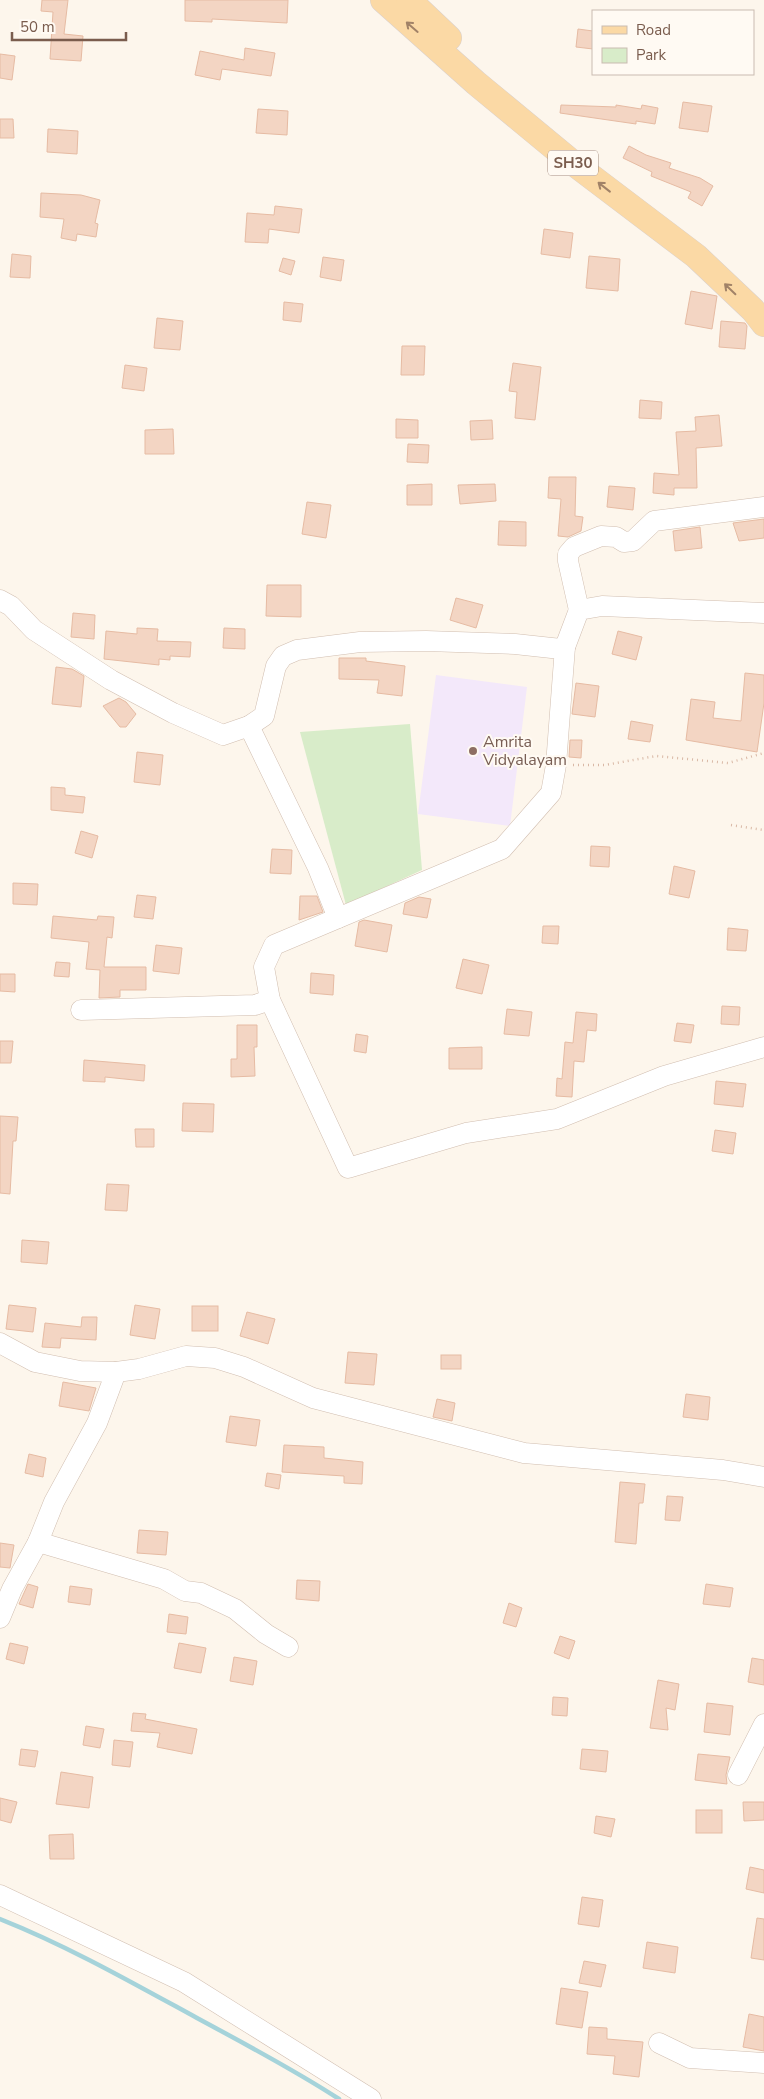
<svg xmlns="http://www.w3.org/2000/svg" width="764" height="2099" viewBox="0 0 764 2099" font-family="'Nunito Sans',sans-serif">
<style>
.education{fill:#f3e8fa}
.green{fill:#d8ecc9}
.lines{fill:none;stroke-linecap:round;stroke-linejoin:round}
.stream{stroke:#a5d3da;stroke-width:4.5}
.building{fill:#f3d5c3;stroke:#e6bba3}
.minor-casing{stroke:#d1beb0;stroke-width:21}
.major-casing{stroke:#dad1cd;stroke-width:26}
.path{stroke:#d9b8a5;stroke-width:2.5;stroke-dasharray:1 4;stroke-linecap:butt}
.minor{stroke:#fff;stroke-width:20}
.major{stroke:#fbd9a5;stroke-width:25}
.oneway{stroke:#a18267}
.education-dot{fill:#8d6e63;stroke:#fffaf3;stroke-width:2}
.labels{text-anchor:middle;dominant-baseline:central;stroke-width:4;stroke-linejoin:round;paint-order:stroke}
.shield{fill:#fffaf3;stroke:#a28b7f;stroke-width:1}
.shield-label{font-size:15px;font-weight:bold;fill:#7a5c4d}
.education-label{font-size:16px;fill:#785e54;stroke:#fffaf3;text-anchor:start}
</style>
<rect width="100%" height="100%" fill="#fdf6ec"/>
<!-- education -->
<path class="education" d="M436,675l91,12 -17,139 -92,-12z"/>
<!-- green -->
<path class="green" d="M410,724l12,146 -76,35 -46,-173z"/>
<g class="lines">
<!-- stream -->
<path class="stream" d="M0,1919c68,27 133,64 197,99 48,26 96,51 142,81"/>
</g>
<!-- building -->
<g class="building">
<path d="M42,0h26l-4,34 19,2 -2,25 -31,-2 3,-47 -12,-1z"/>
<path d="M185,0h103l-1,23 -75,-4v3l-27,-1z"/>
<path d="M578,29l15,2v18l-17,-2z"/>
<path d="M245,48l30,5 -4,23 -49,-7 -2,11 -25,-5 5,-24 44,9z"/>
<path d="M0,54l15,2 -3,24 -12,-2z"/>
<path d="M683,102l29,4 -4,26 -29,-4z"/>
<path d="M561,105l55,2v-2l25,4 1,-4 16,3 -3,16 -19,-3v3l-76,-11z"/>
<path d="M258,109l30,2 -1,24 -31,-2z"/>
<path d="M0,119h13l1,19h-14z"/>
<path d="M48,129l30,2 -1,23 -30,-2z"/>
<path d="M629,146l17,9 25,8 -2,5 31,10 13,8 -11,20 -14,-8 3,-6 -40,-16 1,-4 -29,-14z"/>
<path d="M41,193l40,2 19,5 -5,23 3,1 -2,13 -19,-3 -1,7 -15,-3 3,-19 -24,-2z"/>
<path d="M275,206l27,3 -3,24 -30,-4 -1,14 -23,-1 2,-29 27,2z"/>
<path d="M544,229l29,4 -3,25 -29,-4z"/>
<path d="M12,254l19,2 -1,22 -20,-1z"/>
<path d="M589,256l31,3 -2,32 -32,-3z"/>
<path d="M323,257l21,3 -3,21 -21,-4z"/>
<path d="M283,258l12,3 -4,14 -12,-4z"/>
<path d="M691,291l26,5 -5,33 -27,-5z"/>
<path d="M284,302l19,2 -2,18 -18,-2z"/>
<path d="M157,318l26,3 -3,29 -26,-2z"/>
<path d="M721,321l24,2 2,3 -2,23 -26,-2z"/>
<path d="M402,346h23l-1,29h-23z"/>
<path d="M513,363l28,4 -6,53 -20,-2 2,-26 -8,-1z"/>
<path d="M125,365l22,3 -3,23 -22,-3z"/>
<path d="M640,400l22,2 -1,17 -22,-1z"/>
<path d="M719,415l3,31 -26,2 1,40h-23v7l-21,-2 1,-20 25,2 -3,-43 20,-1 -1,-14z"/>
<path d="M396,419l22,1v18h-22z"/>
<path d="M492,420l1,19 -22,1 -1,-19z"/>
<path d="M173,429l1,25h-29v-24z"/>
<path d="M408,444l21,1 -1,18 -21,-1z"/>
<path d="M549,477h27l-1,39 8,1 -2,14 -13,6 -10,-1 3,-37 -13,-1z"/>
<path d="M432,484v21h-25v-20z"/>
<path d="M495,484l1,17 -36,3 -2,-19z"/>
<path d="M609,486l26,2 -2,22 -26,-3z"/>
<path d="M307,502l24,3 -5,33 -24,-4z"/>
<path d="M764,519v19l-25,3 -6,-18z"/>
<path d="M499,521l27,1v24l-28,-1z"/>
<path d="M700,527l2,21 -27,3 -2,-20z"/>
<path d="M267,585h34v32l-35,-1z"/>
<path d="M456,598l27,7 -7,23 -26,-8z"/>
<path d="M73,613l22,2 -1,24 -23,-2z"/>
<path d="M137,628l21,1 -1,12 34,1 -1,15 -20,-1v4l-11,-1v6l-55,-6 2,-28 31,3z"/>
<path d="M224,628l21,1v20l-22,-1z"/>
<path d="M618,631l24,6 -6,23 -24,-6z"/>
<path d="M339,658h27v3l39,5 -3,30 -25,-3 2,-13 -40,-1z"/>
<path d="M56,667l16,2 12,7 -3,31 -29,-3z"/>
<path d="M745,673l19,2v28l-7,49 -71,-12 5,-41 24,3 -2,16 28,3z"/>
<path d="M576,683l23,3 -4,31 -23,-3z"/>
<path d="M119,698l7,4 10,12 -10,13h-6l-17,-21z"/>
<path d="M631,721l22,4 -3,17 -22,-3z"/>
<path d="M570,740h12l-1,18 -12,-1z"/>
<path d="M137,752l26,3 -3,30 -26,-3z"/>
<path d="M51,787l14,1v7l20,2 -2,16 -32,-3z"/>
<path d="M81,831l17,5 -6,22 -17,-5z"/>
<path d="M591,846l19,1 -1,20 -19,-1z"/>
<path d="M272,849l20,1 -1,24 -21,-1z"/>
<path d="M674,866l21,5 -6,27 -20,-4z"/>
<path d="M13,883l25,1 -1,21 -24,-1z"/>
<path d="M137,895l19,2 -3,22 -19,-2z"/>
<path d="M300,896h17l6,16 -24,8z"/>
<path d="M419,897l12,2 -4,19 -24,-4 2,-11z"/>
<path d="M53,916l44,4 1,-4 16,1 -2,21 -5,-1 -3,30h42v23h-26v7l-21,1 1,-28 -14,-1 3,-27 -38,-4z"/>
<path d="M364,920l28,5 -5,27 -32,-6 4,-24z"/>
<path d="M543,926h16l-1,18 -16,-1z"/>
<path d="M728,928l20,2 -2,21 -19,-1z"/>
<path d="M156,945l26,3 -3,26 -26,-3z"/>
<path d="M463,959l26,6 -7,29 -26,-6z"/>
<path d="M56,962l14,1 -1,14 -15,-1z"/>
<path d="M311,973l23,2 -1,20 -23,-2z"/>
<path d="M0,974h15v18l-15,-1z"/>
<path d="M722,1006l18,1 -1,18 -18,-1z"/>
<path d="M507,1009l25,3 -3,24 -25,-2z"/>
<path d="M576,1012l21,2 -1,17 -9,-1 -3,32 -10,-1 -2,36 -16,-1 1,-18 5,1 3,-37 8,1z"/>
<path d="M677,1023l17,2 -3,18 -17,-2z"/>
<path d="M237,1025h20v22h-3l1,29 -24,1v-18h6z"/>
<path d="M356,1034l12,2 -2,17 -12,-2z"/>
<path d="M0,1041h13l-2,22h-11z"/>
<path d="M482,1047v22h-33v-21z"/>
<path d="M84,1060l61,5 -1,16 -39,-4v5l-22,-1z"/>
<path d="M716,1081l30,3 -3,23 -29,-3z"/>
<path d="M183,1103l31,1 -1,28 -31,-1z"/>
<path d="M0,1116l18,1 -2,24h-3l-3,53 -10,-1z"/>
<path d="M135,1129h19v18h-18z"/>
<path d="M715,1130l21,3 -3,21 -21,-3z"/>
<path d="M107,1184l22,1 -2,26 -22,-1z"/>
<path d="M22,1240l27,2 -2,22 -26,-2z"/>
<path d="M9,1305l27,3 -3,24 -27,-3z"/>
<path d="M135,1305l25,4 -5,30 -25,-4z"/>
<rect x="192" y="1306" width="26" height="25"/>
<path d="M247,1312l28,7 -7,25 -28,-8z"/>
<path d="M82,1317h15l-1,23 -35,-2 -1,10 -18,-1 3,-24 36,4z"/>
<path d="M348,1352l29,2 -3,31 -29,-2z"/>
<rect x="441" y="1355" width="20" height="14"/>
<path d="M63,1382l33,6 -7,23 -30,-5z"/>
<path d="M686,1394l24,3 -2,23 -25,-3z"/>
<path d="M437,1399l18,4 -3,18 -19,-4z"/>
<path d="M230,1416l30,4 -4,26 -30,-4z"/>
<path d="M284,1445l40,2v11l39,4 -1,22 -18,-1v-7l-62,-4z"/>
<path d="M29,1454l17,4 -3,19 -18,-4z"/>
<path d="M267,1473l14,2 -2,14 -14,-3z"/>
<path d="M620,1482l25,2 -2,19h-4l-3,41 -21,-2z"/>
<path d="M667,1496l16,1 -3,24 -15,-1z"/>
<path d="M139,1530l29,2 -2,23 -29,-2z"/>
<path d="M0,1543l14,2 -4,23 -10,-1z"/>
<path d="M297,1580l23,1 -1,20 -23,-2z"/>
<path d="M28,1584l10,3 -5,21 -14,-4z"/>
<path d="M706,1584l27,4 -3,19 -27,-3z"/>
<path d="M70,1586l22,3 -2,16 -22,-3z"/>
<path d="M509,1603l13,5 -6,19 -13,-4z"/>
<path d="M169,1614l19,3 -2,17 -19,-2z"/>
<path d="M560,1636l15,5 -6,18 -15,-6z"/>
<path d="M10,1643l18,4 -4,17 -18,-5z"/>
<path d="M179,1643l27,5 -5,25 -27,-5z"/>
<path d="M234,1657l23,4 -4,24 -23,-4z"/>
<path d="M752,1658l12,2v25l-16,-3z"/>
<path d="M658,1680l21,4 -4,26 -9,-2 2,22 -18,-2z"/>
<path d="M553,1697l15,1 -1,18 -15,-1z"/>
<path d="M707,1703l26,3 -3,29 -26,-3z"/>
<path d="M133,1713l13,1 -1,5 52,10 -5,25 -35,-7 3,-14 -29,-2z"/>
<path d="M86,1726l18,3 -4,19 -17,-3z"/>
<path d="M114,1740l19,2 -3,25 -18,-2z"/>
<path d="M21,1749l17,2 -3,16 -16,-2z"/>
<path d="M582,1749l26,2 -2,21 -26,-3z"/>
<path d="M698,1754l32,3 -4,18 1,9 -32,-4z"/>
<path d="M61,1772l32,5 -4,31 -33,-4z"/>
<path d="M0,1798l17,4 -6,21 -11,-3z"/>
<path d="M743,1802h21v18l-20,1z"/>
<rect x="696" y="1810" width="26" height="23"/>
<path d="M596,1816l19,3 -4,18 -17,-4z"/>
<path d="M73,1834l1,25h-24l-1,-24z"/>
<path d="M750,1867l14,3v23l-18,-4z"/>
<path d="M582,1897l21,3 -4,27 -21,-3z"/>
<path d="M757,1918l7,1v41l-13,-2z"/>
<path d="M647,1942l31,5 -3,26 -32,-5z"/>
<path d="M584,1961l22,4 -5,22 -22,-4z"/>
<path d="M561,1988l27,4 -6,36 -26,-4z"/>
<path d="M749,2014l15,3v34l-21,-4z"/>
<path d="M589,2027l18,1v11l36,3 -4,35 -26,-3 2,-18 -28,-2z"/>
</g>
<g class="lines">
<defs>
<g id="minor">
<path d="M0,600l11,6 23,24 77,50 62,33 50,22 26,-9 15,-10 12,-50 7,-10 14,-6 63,-8 66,-1 89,3 46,5 4,-2 14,-37 23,-4 162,7"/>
<path d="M579,610l-11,-49v-7l6,-7 27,-11 15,1 8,5 9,-1 21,-20 110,-14"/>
<path d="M565,647l-9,118 -5,28 -49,56 -228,96 -10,22 6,33 78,168 118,-35 91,-14 107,-43 100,-29"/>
<path d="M249,726l69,142 20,50"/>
<path d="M81,1010l174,-5 15,-5"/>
<path d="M0,1343l35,19 45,9 36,1 23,-3 47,-13 29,2 29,9 69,31 211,55 199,17 41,7"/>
<path d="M38,1542l126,37 21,12 16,2 34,16 31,25 22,13"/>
<path d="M0,1618l12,-29 26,-47 16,-40 43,-79 19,-51"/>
<path d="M738,1775l26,-51"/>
<path d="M0,1895l184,87 187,117"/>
<path d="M659,2043l31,15 74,5"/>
</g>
<g id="major">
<path d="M383,0l93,83 92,76 128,97 57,54 11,14"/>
<path d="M409,0l40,38"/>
</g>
</defs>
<!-- minor casing -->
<use href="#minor" class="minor-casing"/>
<!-- major casing -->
<use href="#major" class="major-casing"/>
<!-- path -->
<g class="path">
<path d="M573,765h32l51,-9 72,7 36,-10"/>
<path d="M731,825l33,5"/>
</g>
<!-- minor -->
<use href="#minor" class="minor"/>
<!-- major -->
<use href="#major" class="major"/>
</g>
<!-- one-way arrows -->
<defs><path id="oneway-shaft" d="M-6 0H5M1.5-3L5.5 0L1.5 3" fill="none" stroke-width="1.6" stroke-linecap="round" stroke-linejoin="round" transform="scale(1.25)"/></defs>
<g class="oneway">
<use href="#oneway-shaft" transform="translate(412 27) rotate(-139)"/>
<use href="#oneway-shaft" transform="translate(604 187) rotate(-142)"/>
<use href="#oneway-shaft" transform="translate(730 289) rotate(-136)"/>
</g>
<!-- markers -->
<circle class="education-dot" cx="473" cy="751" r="5"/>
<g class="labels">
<!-- shield labels -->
<rect class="shield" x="548" y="150.5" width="50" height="25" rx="4"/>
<g class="shield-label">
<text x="573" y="163">SH30</text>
</g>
<!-- education labels -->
<g class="education-label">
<text x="483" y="742">Amrita<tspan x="483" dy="18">Vidyalayam</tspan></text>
</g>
</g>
<!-- legend -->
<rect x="592" y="10" width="162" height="65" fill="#fffaf3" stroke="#cabbb1"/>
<rect x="602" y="26" width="25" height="8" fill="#fbd9a5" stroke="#cabbb1"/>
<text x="636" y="35" font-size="15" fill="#7a5c4d">Road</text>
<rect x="602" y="48" width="25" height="15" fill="#d8ecc9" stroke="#cabbb1"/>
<text x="636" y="60" font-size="15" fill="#7a5c4d">Park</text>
<!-- scale -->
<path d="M12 32v8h114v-8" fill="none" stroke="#7a5c4d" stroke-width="2.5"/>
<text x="20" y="32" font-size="15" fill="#7a5c4d" stroke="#fffaf3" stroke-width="4" paint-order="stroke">50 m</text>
</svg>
